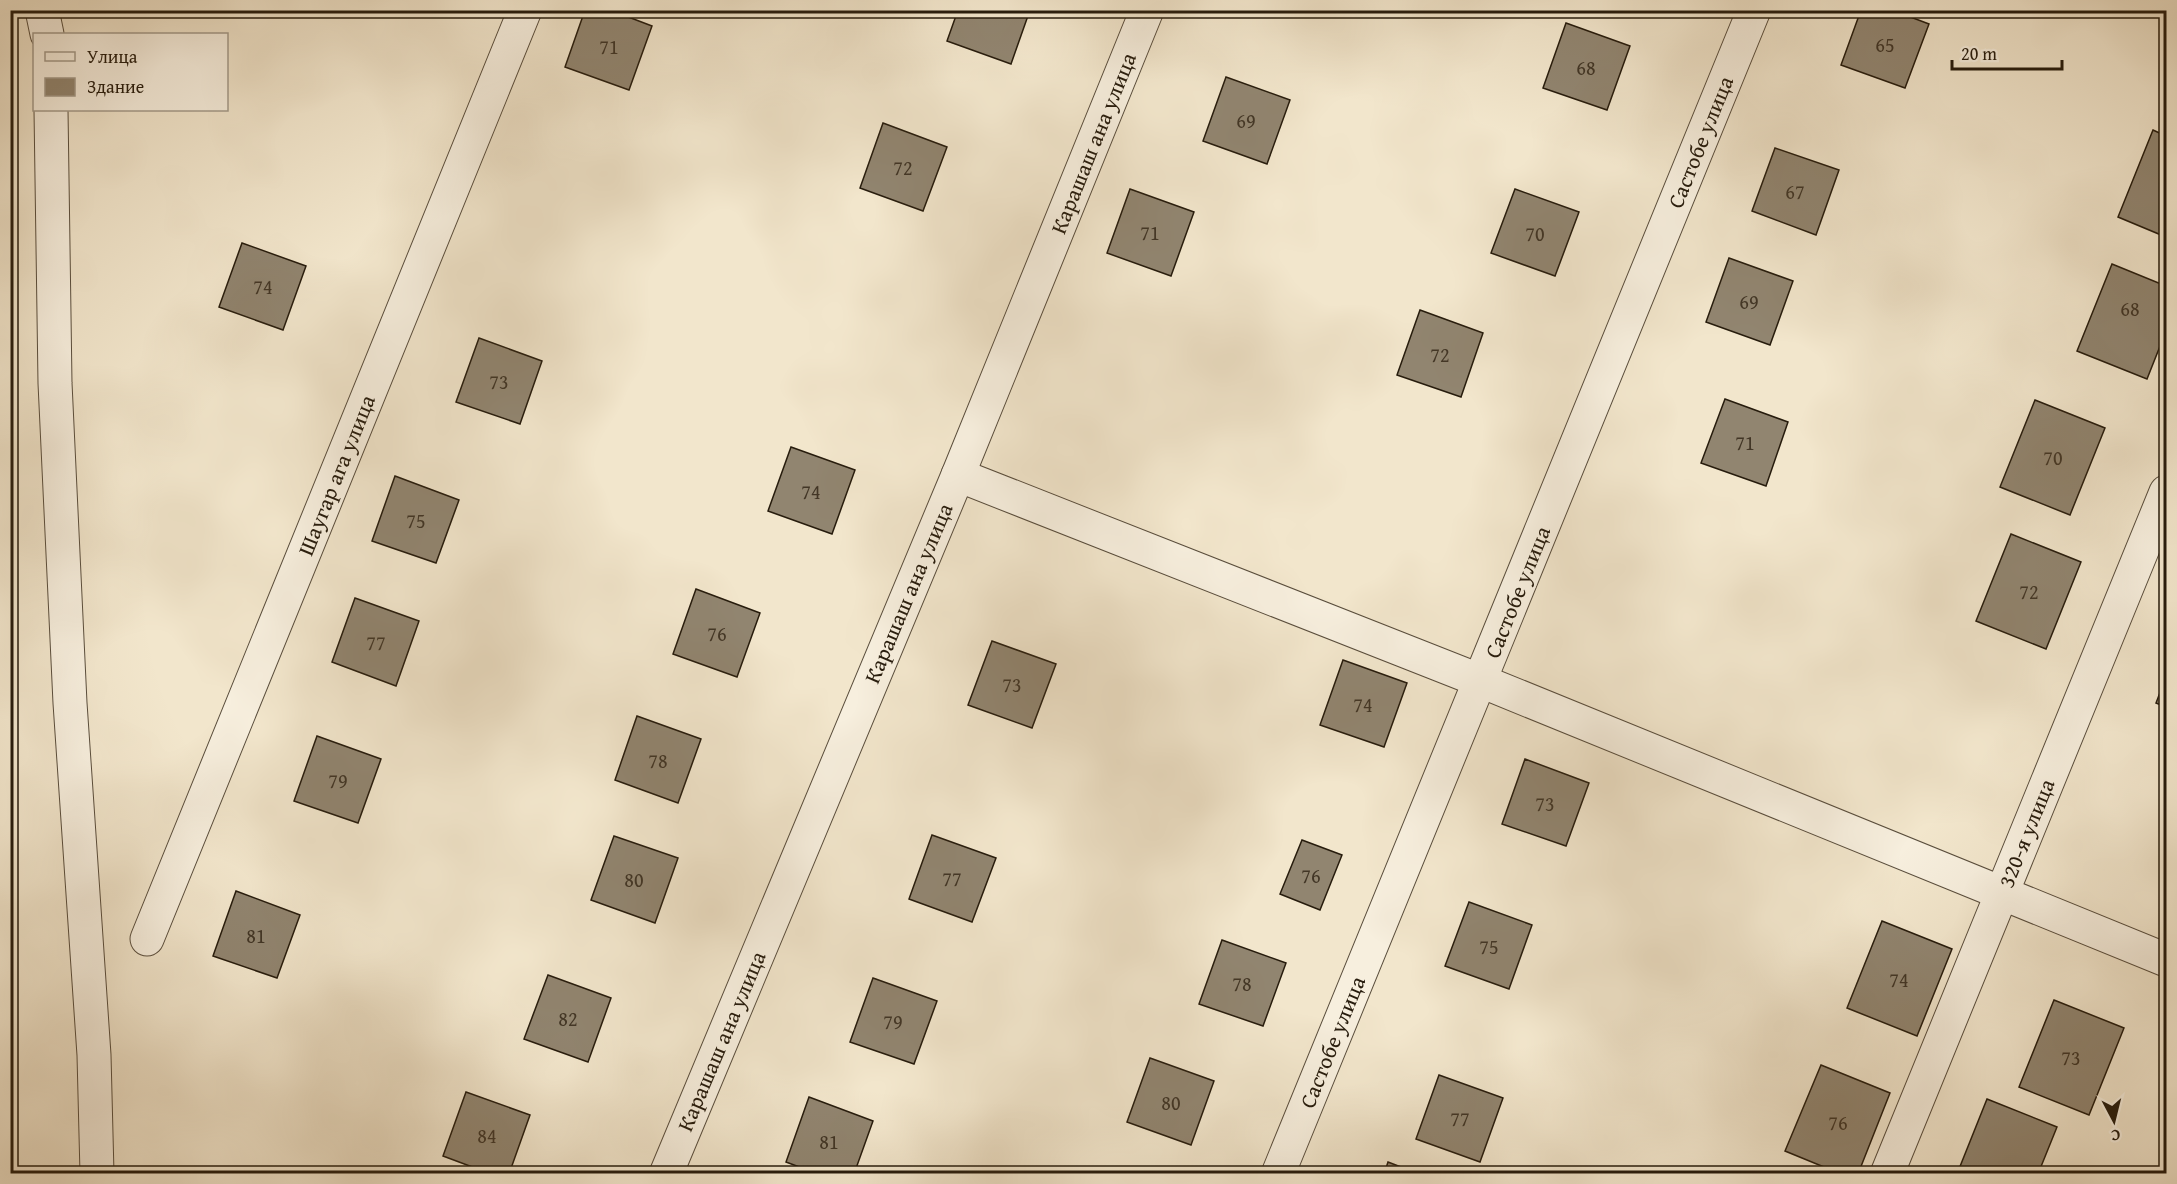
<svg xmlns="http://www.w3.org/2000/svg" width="2177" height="1184" viewBox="0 0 2177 1184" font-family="'Gentium Book Plus',serif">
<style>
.building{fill:#918570;stroke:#271c0d;stroke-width:1.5}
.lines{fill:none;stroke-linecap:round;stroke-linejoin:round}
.minor-casing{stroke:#5a4e3d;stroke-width:35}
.minor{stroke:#f7efde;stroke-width:33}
.labels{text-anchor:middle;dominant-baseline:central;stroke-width:4.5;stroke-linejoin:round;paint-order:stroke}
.number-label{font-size:20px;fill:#423626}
.street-label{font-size:22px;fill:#271c0d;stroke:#f7efde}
</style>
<rect width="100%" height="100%" fill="#f2e6cc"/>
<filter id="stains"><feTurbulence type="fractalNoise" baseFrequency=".00333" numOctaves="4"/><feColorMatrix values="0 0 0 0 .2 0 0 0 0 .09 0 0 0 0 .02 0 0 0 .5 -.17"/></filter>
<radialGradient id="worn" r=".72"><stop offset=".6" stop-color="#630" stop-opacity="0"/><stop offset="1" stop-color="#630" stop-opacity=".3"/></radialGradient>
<!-- building -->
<g class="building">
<path d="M585,10h25l42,16 -23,64 -64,-23z"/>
<path d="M958,10h72l-19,54 -64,-23z"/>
<path d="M1861,10h31l37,14 -24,64 -64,-23z"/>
<path d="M1566,23l64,23 -23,64 -64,-22z"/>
<path d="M1226,77l64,23 -23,64 -64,-23z"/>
<path d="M883,123l64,24 -24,64 -63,-23z"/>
<path d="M2153,130l13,6v101l-48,-20z"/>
<path d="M1775,148l64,22 -23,65 -64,-24z"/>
<path d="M1130,189l64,23 -23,64 -64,-23z"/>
<path d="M1515,189l64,23 -24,64 -64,-23z"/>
<path d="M242,243l64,23 -23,64 -64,-23z"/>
<path d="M1729,258l64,23 -23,64 -64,-23z"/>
<path d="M2112,264l54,22v45l-19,48 -70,-28z"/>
<path d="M1420,310l63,23 -22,64 -64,-22z"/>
<path d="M479,338l63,23 -22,63 -64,-22z"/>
<path d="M1725,399l63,23 -22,64 -65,-23z"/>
<path d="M2035,400l70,28 -35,87 -70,-28z"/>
<path d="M791,447l64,23 -23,64 -64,-23z"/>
<path d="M395,476l64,24 -23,63 -64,-22z"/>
<path d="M2011,534l70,28 -35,87 -70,-28z"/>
<path d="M696,589l64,24 -23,64 -64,-23z"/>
<path d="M355,598l64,23 -23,65 -64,-24z"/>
<path d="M992,641l64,23 -24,64 -64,-23z"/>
<path d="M1343,660l64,23 -23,64 -64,-22z"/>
<path d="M2166,677v30l-10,-4z"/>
<path d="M637,716l64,23 -23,64 -63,-23z"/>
<path d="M317,736l64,23 -23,64 -64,-22z"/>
<path d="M1525,759l64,24 -23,63 -64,-22z"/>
<path d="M932,835l64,23 -24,64 -63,-23z"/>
<path d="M614,836l64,22 -23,65 -64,-23z"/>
<path d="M1302,840l40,15 -22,55 -40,-16z"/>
<path d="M236,891l64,24 -23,63 -64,-22z"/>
<path d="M1469,902l63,23 -23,64 -64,-23z"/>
<path d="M1882,921l70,28 -35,87 -70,-28z"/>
<path d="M1222,940l64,23 -23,63 -64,-22z"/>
<path d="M548,975l63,23 -23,64 -64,-23z"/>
<path d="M873,978l64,23 -23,63 -64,-22z"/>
<path d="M2054,1000l70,28 -35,87 -70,-28z"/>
<path d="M1150,1058l64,23 -23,64 -64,-23z"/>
<path d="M1821,1065l69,28 -32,81h-17l-56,-23z"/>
<path d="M1439,1075l64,23 -23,64 -64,-23z"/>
<path d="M466,1092l64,23 -21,59h-18l-48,-18z"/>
<path d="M809,1097l64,24 -19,53h-36l-32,-12z"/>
<path d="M1987,1099l70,28 -19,47h-81z"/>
<path d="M1388,1162l31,12h-35z"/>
</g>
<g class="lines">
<defs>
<g id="minor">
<path d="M42,10l5,24"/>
<path d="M51,110l4,273 15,320 24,352 3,119"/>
<path d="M958,475l523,206 685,279"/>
<path d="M147,939l378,-929"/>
<path d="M666,1174l292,-699 189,-465"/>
<path d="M1278,1174l476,-1164"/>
<path d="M1887,1174l279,-682"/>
</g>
</defs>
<!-- minor casing -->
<use href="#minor" class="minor-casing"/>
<!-- minor -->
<use href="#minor" class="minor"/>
</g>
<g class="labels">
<!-- number labels -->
<g class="number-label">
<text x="1885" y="44">65</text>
<text x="609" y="46">71</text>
<text x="1586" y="67">68</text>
<text x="1246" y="120">69</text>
<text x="903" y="167">72</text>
<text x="1795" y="191">67</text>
<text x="1150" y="232">71</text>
<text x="1535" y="233">70</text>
<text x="263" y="286">74</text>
<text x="1749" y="301">69</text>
<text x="2130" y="308">68</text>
<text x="1440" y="354">72</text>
<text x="499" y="381">73</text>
<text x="1745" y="442">71</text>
<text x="2053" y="457">70</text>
<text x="811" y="491">74</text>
<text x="416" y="520">75</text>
<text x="2029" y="591">72</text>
<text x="717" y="633">76</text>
<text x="376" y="642">77</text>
<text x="1012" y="684">73</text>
<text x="1363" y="704">74</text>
<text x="658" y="760">78</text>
<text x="338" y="780">79</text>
<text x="1545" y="803">73</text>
<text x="1311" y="875">76</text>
<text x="952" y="878">77</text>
<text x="634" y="879">80</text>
<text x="256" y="935">81</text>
<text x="1489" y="946">75</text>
<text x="1899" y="979">74</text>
<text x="1242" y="983">78</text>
<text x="568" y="1018">82</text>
<text x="893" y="1021">79</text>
<text x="2071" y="1057">73</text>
<text x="1171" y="1102">80</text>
<text x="1460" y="1118">77</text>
<text x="1838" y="1122">76</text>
<text x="487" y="1135">84</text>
<text x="829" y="1141">81</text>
</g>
<!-- street labels -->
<g class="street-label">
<text transform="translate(1700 142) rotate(-68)">Састобе улица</text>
<text transform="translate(1093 143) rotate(-68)">Карашаш ана улица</text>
<text transform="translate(336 475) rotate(-68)">Шаугар ага улица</text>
<text transform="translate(1517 592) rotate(-68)">Састобе улица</text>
<text transform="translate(908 593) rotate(-67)">Карашаш ана улица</text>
<text transform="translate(2026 833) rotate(-68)">320-я улица</text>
<text transform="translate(721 1041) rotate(-67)">Карашаш ана улица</text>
<text transform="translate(1332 1042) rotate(-68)">Састобе улица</text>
</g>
</g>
<!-- margin -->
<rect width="2177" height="1184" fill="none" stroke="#f2e6cc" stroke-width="36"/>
<rect x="12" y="12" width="2153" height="1160" fill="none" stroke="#271c0d" stroke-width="3"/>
<rect x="18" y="18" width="2141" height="1148" fill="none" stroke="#271c0d" stroke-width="1.5"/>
<!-- legend -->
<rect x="33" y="33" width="195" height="78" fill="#f7efde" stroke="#a49b8a" stroke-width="1.5"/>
<rect x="45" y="52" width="30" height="9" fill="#f7efde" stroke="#a49b8a" stroke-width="1.5"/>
<text x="87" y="63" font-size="18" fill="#271c0d">Улица</text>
<rect x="45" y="78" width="30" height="18" fill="#918570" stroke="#a49b8a" stroke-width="1.5"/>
<text x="87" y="93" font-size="18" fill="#271c0d">Здание</text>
<!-- north arrow -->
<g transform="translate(2114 1121) rotate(173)" stroke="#f7efde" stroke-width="4.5" paint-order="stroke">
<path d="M0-4.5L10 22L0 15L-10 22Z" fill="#271c0d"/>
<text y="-9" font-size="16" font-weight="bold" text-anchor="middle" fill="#271c0d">С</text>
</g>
<!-- scale -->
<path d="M1952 60v9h110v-9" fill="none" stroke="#271c0d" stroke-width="3"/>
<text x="1961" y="60" font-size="18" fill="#271c0d" stroke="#f7efde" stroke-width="4.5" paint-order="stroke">20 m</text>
<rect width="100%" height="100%" filter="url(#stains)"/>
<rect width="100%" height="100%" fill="url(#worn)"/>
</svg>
